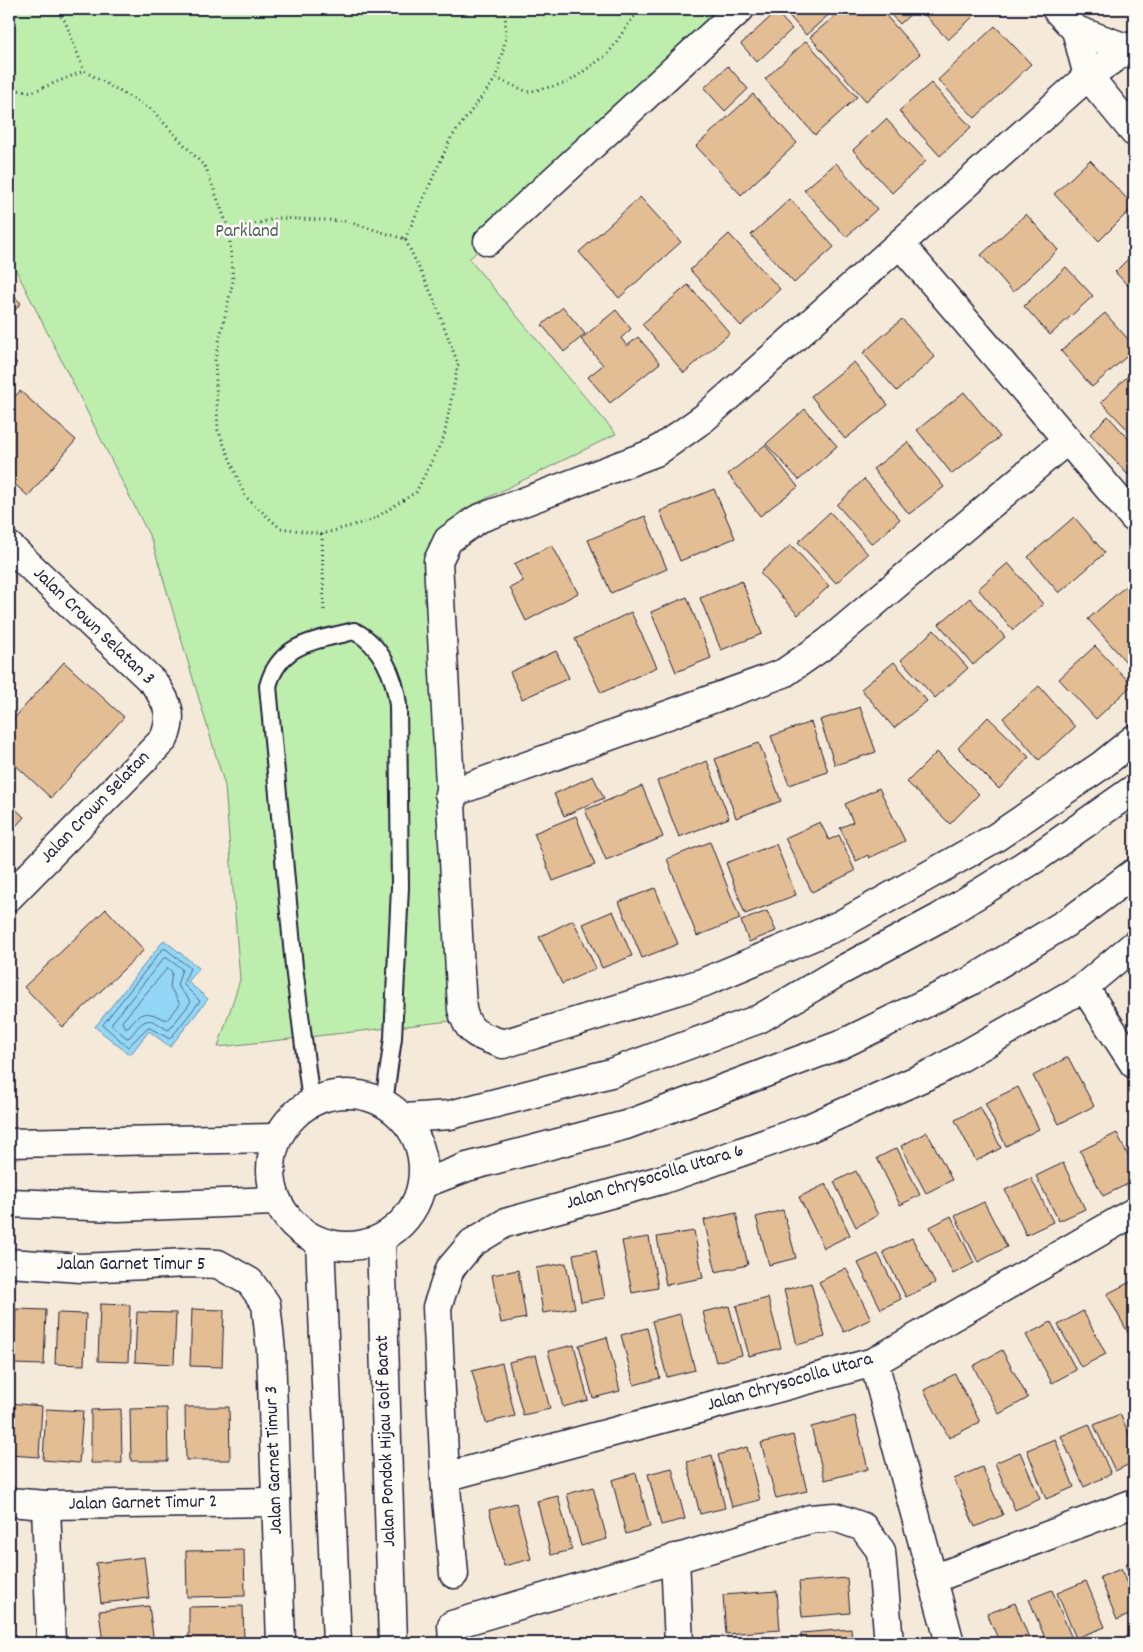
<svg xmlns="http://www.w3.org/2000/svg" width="1143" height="1652" viewBox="0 0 1143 1652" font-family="Dekko,sans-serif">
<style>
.green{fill:#bdeead;stroke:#708874}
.water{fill:#93d6f5;stroke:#668eab}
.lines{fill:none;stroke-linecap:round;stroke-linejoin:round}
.shore{stroke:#4f6a85;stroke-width:1}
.building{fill:#e3bd94;stroke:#22223b}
.lane-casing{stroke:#22223b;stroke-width:20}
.street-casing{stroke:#22223b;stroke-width:31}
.secondary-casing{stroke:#22223b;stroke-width:31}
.path{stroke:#22223b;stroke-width:3;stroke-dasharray:1 4;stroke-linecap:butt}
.lane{stroke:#fdfcf7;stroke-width:16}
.street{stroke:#fdfcf7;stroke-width:28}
.secondary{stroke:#fdfcf7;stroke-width:28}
.labels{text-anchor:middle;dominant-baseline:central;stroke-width:5;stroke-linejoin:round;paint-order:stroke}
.park-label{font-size:19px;fill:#505f5d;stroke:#fdfcf7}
.street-label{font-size:19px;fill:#22223b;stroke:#fdfcf7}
</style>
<rect width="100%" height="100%" fill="#f5e9d9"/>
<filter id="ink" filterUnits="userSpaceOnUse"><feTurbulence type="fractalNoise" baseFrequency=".02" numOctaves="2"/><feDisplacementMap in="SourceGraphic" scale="10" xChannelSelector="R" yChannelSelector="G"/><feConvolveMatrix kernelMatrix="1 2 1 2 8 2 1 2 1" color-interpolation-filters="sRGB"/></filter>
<g filter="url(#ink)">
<!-- green -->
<path class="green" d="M9,9h734l-274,250 147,175 -155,77 -32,32 31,477 -242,27 22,-67 -15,-194 -73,-245 -143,-285z"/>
<!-- water -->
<path class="water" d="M164,940l35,28 -11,14 20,17 -38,48 -21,-16 -19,24 -35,-28z"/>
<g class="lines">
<!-- shore -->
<g class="shore">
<path d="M163,949h3l24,19 -7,16 17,17 -30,38 -22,-12 -20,20 -25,-22z"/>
<path d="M164,958h3l15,11 -5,16 14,17 -22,28c-5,-1 -9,-6 -14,-8 -12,-6 -19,8 -25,15l-3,1 -15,-12v-3z"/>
<path d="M168,968l4,4 -2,15 10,17 -13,16c-19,-7 -23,-13 -39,7h-3l-3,-5z"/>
</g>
</g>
<!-- building -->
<g class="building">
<path d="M787,9h48l-29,26 -21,-24z"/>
<path d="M843,9h37l40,45 -54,47 -56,-64z"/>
<path d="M885,9h31l-16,15z"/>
<path d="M928,9h51l1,1 -32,30 -25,-27z"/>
<path d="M776,12l16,17 -35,33 -16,-18z"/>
<path d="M995,26l36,38 -56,54 -37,-38z"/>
<path d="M806,41l51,56 -42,38 -50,-56z"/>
<path d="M728,66l20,23 -23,22 -21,-23z"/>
<path d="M931,83l40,44 -31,29 -41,-45z"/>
<path d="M753,94l44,49 -56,52 -45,-49z"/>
<path d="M886,119l40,42 -34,32 -39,-43z"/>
<path d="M1090,160l44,46 -35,35 -45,-47z"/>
<path d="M836,163l41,46 -31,28 -42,-47z"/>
<path d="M640,197l41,45 -62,56 -40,-46z"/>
<path d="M790,199l44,48 -40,36 -43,-48z"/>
<path d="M1026,214l32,36 -45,42 -32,-37z"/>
<path d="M729,234l51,55 -39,37 -51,-56z"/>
<path d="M1134,253v39l-19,-20z"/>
<path d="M1066,267l27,29 -43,39 -26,-29z"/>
<path d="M688,285l42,48 -46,40 -42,-49z"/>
<path d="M9,292l12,11 -12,14z"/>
<path d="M563,307l22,27 -21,18 -22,-27z"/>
<path d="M616,310l15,19 -10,9 6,8 11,-9 22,26 -50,40 -22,-26 15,-12 -22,-26z"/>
<path d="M1105,313l29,33v4l-42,37 -31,-36z"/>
<path d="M902,319l33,38 -38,34 -34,-38z"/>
<path d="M9,355l8,8 -8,9z"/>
<path d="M854,362l34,43 -43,34 -34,-43z"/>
<path d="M1134,370v66l-33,-34z"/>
<path d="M20,391l56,49 -48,56 -19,-17v-76z"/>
<path d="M964,392l36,45 -48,37 -35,-44z"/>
<path d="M805,409l32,37 -38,34 -33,-36z"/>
<path d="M1108,416l26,29v24l-6,6 -38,-41z"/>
<path d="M908,442l36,45 -35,27 -36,-45z"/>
<path d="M765,445l33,42 -38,29 -32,-42z"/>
<path d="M864,479l36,40 -28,25 -35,-39z"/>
<path d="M714,489l21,49 -55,23 -20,-50z"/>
<path d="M830,512l38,42 -32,29 -38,-41z"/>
<path d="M645,516l22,53 -56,24 -23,-53z"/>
<path d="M1074,517l31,36 -46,40 -31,-36z"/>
<path d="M552,545l26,48 -52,28 -16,-33 13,-7 -9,-17z"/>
<path d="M791,545l38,41 -31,29 -38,-42z"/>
<path d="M1008,563l35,41 -30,26 -35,-41z"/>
<path d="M742,581l20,53 -41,16 -21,-52z"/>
<path d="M1127,585l7,9v77l-46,-52z"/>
<path d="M687,597l24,61 -35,14 -25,-60z"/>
<path d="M970,598l35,39 -32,28 -34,-41z"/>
<path d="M631,612l26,55 -56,26 -26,-54z"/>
<path d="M934,630l34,38 -33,30 -34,-38z"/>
<path d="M1095,646l37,39 -36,34 -37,-40z"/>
<path d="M556,651l13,27 -47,21 -12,-27z"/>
<path d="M64,662l60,55 -73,81 -42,-39v-35z"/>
<path d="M894,662l33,39 -33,27 -33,-39z"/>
<path d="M1039,686l36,41 -36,33 -36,-42z"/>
<path d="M860,707l16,45 -41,13 -15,-45z"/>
<path d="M988,717l41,40 -30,32 -41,-41z"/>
<path d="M811,722l17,50 -39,13 -18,-49z"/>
<path d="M759,743l22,58 -45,17 -21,-59z"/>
<path d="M937,752l42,42 -29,30 -43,-42z"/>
<path d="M707,761l22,57 -50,19 -22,-56z"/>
<path d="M593,776l11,22 -40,18 -10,-22z"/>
<path d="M642,786l21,51 -57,23 -21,-50z"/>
<path d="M879,788l26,53 -36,17 -1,-3 -12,6 -16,-33 13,-6 -8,-18z"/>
<path d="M9,803l15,14 -15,17z"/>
<path d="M576,816l19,49 -42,16 -19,-48z"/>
<path d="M820,822l9,18 10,-5 16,36 -43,21 -27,-54z"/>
<path d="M710,842l30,77 -43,17 -30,-77z"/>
<path d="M776,844l20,51 -51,19 -19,-51z"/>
<path d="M655,888l23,56 -36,14 -23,-56z"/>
<path d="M106,909l38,41 -81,77 -39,-40z"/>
<path d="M613,911l19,45 -30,12 -19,-44z"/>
<path d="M767,911l9,20 -27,11 -8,-21z"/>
<path d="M573,920l23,48 -34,16 -23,-47z"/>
<path d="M1068,1057l26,49 -35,18 -26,-48z"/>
<path d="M1018,1087l21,42 -33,17 -21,-43z"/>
<path d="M980,1107l21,41 -25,13 -21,-41z"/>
<path d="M927,1132l25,48 -26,13 -25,-47z"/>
<path d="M1117,1133l17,35v13l-31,15 -23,-45z"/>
<path d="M897,1148l23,47 -20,10 -23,-47z"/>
<path d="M1063,1163l22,46 -26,12 -23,-45z"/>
<path d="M856,1171l22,44 -22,12 -22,-45z"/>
<path d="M1031,1178l22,44 -27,13 -21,-45z"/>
<path d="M826,1184l24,51 -26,13 -25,-51z"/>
<path d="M984,1202l23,45 -29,15 -23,-46z"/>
<path d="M783,1210l13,48 -27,7 -13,-48z"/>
<path d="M736,1213l12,52 -32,7 -12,-52z"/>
<path d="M951,1216l23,47 -21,11 -23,-47z"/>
<path d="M694,1231l9,47 -37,7 -9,-48z"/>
<path d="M649,1237l9,51 -26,5 -10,-52z"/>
<path d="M912,1238l23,45 -29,14 -23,-45z"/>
<path d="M596,1250l9,48 -24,4 -8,-48z"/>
<path d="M878,1254l23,45 -20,10 -23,-46z"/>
<path d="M566,1263l9,45 -32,5 -7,-45z"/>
<path d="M846,1268l25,51 -27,13 -25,-50z"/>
<path d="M518,1270l8,48 -25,5 -9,-48z"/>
<path d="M1132,1281l2,3 -1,58 -26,-48z"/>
<path d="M811,1283l14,54 -28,8 -13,-55z"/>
<path d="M768,1298l13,50 -32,8 -13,-50z"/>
<path d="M100,1304l30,1 -2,57 -30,-1z"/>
<path d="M729,1306l13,49 -26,7 -13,-50z"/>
<path d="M16,1309l30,1 -2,55 -31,-1z"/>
<path d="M192,1309l32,1 -2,57 -32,-1z"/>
<path d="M1083,1311l23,43 -25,13 -23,-42z"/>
<path d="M137,1312l39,1 -2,51 -39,-2z"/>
<path d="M57,1313l29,1 -2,51 -29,-1z"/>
<path d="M680,1314l15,56 -28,7 -15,-56z"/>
<path d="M1051,1322l25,48 -24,13 -26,-48z"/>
<path d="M647,1328l13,50 -26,7 -13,-50z"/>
<path d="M607,1337l13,54 -27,7 -14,-53z"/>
<path d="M574,1345l14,55 -25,7 -15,-56z"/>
<path d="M1002,1350l26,48 -29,16 -26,-48z"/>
<path d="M536,1355l14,54 -27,6 -14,-53z"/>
<path d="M502,1363l13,53 -29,7 -14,-52z"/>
<path d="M955,1374l25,48 -31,16 -25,-48z"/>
<path d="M9,1403l33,3 -3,51 -30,-2z"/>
<path d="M185,1407h44l1,53h-44z"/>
<path d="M167,1408l1,53h-37l-1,-52z"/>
<path d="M46,1409l37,2 -4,52 -36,-3z"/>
<path d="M121,1409l1,54h-31v-53z"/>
<path d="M1120,1414l14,31v17l-19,9 -21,-46z"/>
<path d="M855,1416l13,53 -43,11 -14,-53z"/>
<path d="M1089,1424l22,50 -27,13 -23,-51z"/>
<path d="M793,1435l14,56 -31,7 -15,-55z"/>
<path d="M1055,1439l19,48 -28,12 -19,-49z"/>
<path d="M747,1447l13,53 -28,7 -14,-52z"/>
<path d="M1020,1452l20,47 -25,11 -20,-47z"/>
<path d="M712,1455l13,53 -25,6 -13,-52z"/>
<path d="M982,1467l21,48 -28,12 -21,-48z"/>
<path d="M672,1468l13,51 -24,6 -13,-51z"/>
<path d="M636,1473l14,54 -24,7 -14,-54z"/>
<path d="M593,1487l14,52 -26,7 -14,-52z"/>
<path d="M558,1496l14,54 -21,5 -14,-54z"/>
<path d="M516,1503l15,56 -27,7 -15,-56z"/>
<path d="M244,1550l1,46 -58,1 -1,-46z"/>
<path d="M144,1557l5,41 -48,5 -5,-40z"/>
<path d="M1134,1560v27l-9,-23z"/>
<path d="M1121,1569l13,32v12l-17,7 -17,-43z"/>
<path d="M847,1578l3,35 -48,4 -3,-35z"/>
<path d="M1086,1581l19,46 -29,11 -19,-45z"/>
<path d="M1052,1590l21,51 -6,2h-20l-18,-44z"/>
<path d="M777,1591l3,39 -54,4 -3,-39z"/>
<path d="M1015,1603l16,40h-31l-13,-29z"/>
<path d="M149,1606l5,37h-51l-4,-32z"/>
<path d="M243,1606l1,34 -55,1v-34z"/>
<path d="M851,1629l1,14h-50l-1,-10z"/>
<path d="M639,1641v2h-52v-1z"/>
</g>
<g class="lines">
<defs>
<path id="lane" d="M311,1102l-17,-135 -26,-281c12,-44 48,-45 86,-55 27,13 41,46 44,74l2,182 -7,151 -9,65"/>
<g id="street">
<path d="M1056,9l20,21 53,19 5,5"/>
<path d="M1076,30l12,46 46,56"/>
<path d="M1134,45l-46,31 -384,342 -48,34 -178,67 -30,21 -10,21 24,448c6,26 19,27 41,35l199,-61 138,-58 155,-87 107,-73 32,-26"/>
<path d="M488,241l252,-232"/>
<path d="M900,244l234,274"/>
<path d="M9,546l145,137c14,20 20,32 10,56l-155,158"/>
<path d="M449,794l335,-121 43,-30 240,-203"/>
<path d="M1084,987l50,77"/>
<path d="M9,1263l72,5 107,-5 30,1 32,18 16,22 5,47 10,292"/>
<path d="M874,1362l76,281"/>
<path d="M445,1477l429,-115 260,-150"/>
<path d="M9,1502l37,3 230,-3"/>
<path d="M46,1505l5,138"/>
<path d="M675,1558l4,85"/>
<path d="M454,1574l-9,-97 -8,-170 13,-38 22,-26 33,-20 159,-44 145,-51 128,-57 147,-84 50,-42"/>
<path d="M933,1579l201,-76"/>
<path d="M453,1643l-1,-18 358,-106 25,-2 28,10 18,24 8,92"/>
</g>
<g id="secondary">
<circle cx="347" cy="1170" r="76"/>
<path d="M404,1118l46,-3 161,-42 148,-54 83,-49 97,-52 97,-60 98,-69"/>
<path d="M9,1143l268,-5"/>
<path d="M423,1184l44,-17 159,-42 214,-80 129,-63 105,-64 60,-45"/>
<path d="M9,1203l109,4 159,-6"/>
<path d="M381,1240l12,403"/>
<path d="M320,1242l17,401"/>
</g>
</defs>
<!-- lane casing -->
<use href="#lane" class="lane-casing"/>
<!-- street casing -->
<use href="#street" class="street-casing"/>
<!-- secondary casing -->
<use href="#secondary" class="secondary-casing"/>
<!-- path -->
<g class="path">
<path d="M54,9l11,12 19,50"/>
<path d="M496,78l32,14 39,-9 41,-29 24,-35 10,-10"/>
<path d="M9,89l23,3 52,-21 67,38 55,59 23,62 4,51 -18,78 3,71 27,66 35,32 42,6 50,-14 44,-28 28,-55 14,-73 -25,-67 -28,-58 -60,-18 -66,-3 -50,12"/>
<path d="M405,239l46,-101 45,-60 10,-40 -1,-29"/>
<path d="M322,534l2,77"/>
</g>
<!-- lane -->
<use href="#lane" class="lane"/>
<!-- street -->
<use href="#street" class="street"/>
<!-- secondary -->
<use href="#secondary" class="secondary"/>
</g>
</g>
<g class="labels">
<!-- park labels -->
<g class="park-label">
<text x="247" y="232">Parkland</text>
</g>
<!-- street labels -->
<g class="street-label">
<text transform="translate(93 627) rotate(44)">Jalan Crown Selatan 3</text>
<text transform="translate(96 808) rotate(-46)">Jalan Crown Selatan</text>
<text transform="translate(655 1178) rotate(-17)">Jalan Chrysocolla Utara 6</text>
<text x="131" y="1265">Jalan Garnet Timur 5</text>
<text transform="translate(790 1383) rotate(-16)">Jalan Chrysocolla Utara</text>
<text transform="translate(387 1441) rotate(-92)">Jalan Pondok Hijau Golf Barat</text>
<text transform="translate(275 1460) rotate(-92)">Jalan Garnet Timur 3</text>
<text transform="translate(143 1504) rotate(-1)">Jalan Garnet Timur 2</text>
</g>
</g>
<!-- margin -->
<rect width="1143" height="1652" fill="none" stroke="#fdfcf7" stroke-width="30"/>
<rect x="15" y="15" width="1113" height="1622" fill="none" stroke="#22223b" stroke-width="2" filter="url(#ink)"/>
</svg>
